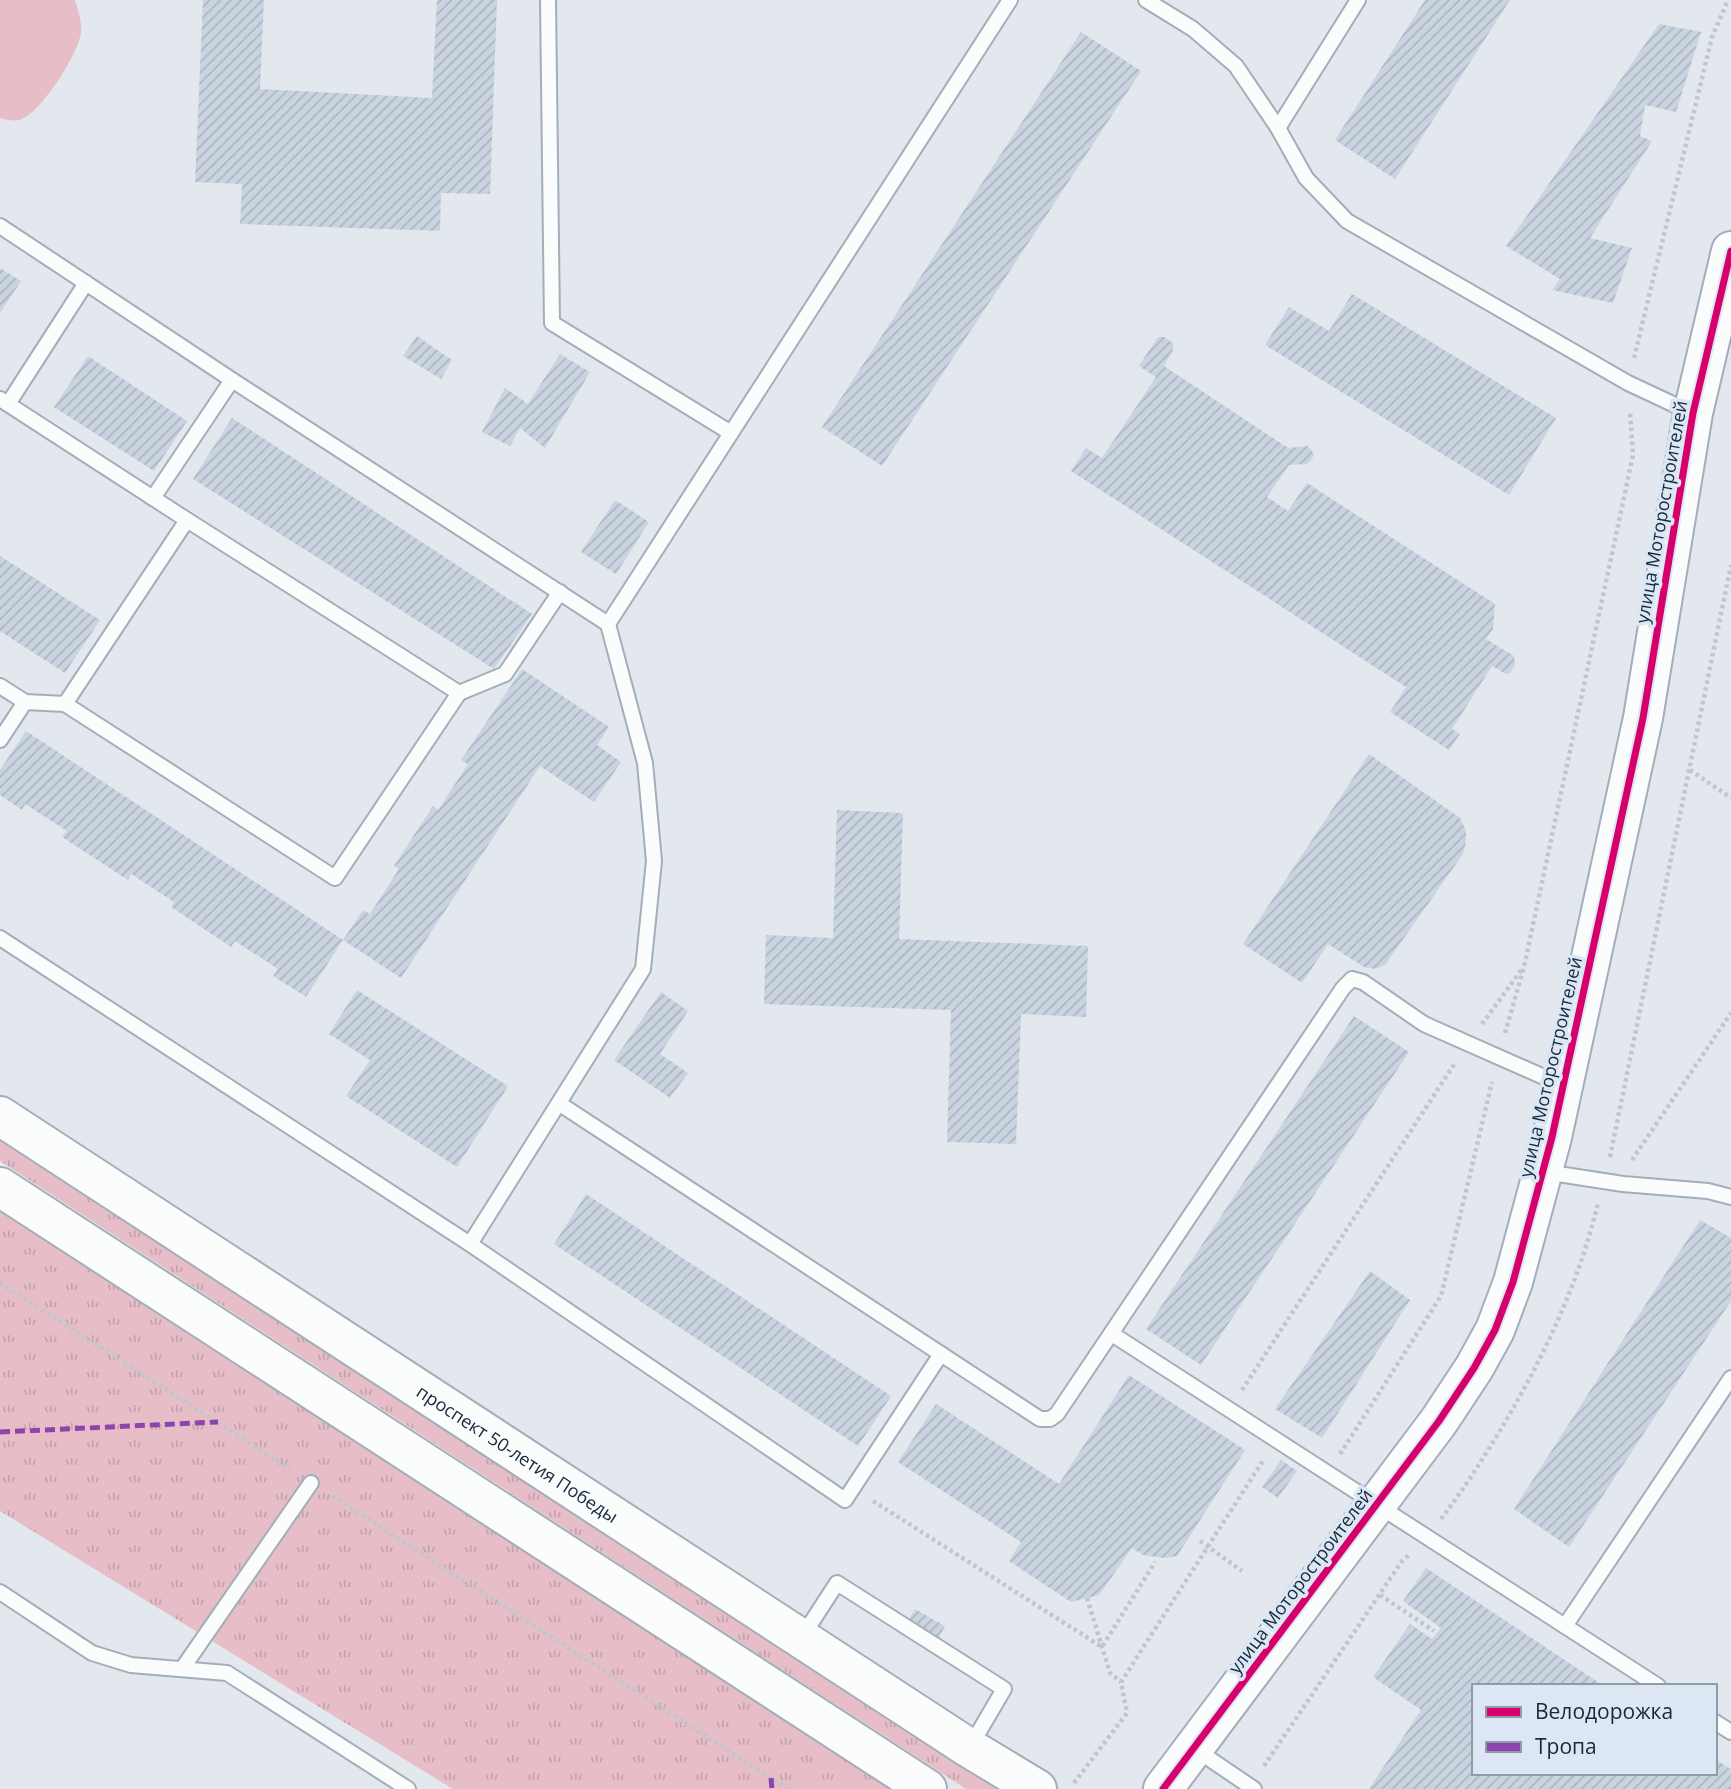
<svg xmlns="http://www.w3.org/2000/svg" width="1731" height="1789" viewBox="0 0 1731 1789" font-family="'Open Sans',sans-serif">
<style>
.grass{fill:url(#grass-tufts)}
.park{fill:#e7bec7}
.building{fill:url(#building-hatch)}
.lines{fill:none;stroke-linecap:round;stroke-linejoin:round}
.lane-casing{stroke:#a2aebb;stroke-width:18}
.secondary-casing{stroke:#a2aebb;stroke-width:42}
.primary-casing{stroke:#a2aebb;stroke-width:42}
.path{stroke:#c2c6cc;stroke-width:4.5;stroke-dasharray:3.5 3.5;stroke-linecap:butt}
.lane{stroke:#fbfcfc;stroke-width:14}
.secondary{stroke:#fbfcfc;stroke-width:38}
.primary{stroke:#fbfcfc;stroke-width:38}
.quiet{stroke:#8e44ad;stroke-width:5;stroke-dasharray:10 5;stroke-linecap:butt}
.cycleway-casing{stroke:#dde7f3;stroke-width:11}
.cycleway{stroke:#d6006c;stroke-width:7}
.labels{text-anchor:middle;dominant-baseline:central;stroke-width:7;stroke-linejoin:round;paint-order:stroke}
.street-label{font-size:18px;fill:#14293e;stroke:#dde7f3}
</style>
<defs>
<pattern id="grass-tufts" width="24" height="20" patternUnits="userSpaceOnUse" patternTransform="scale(1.75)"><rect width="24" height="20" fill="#e7bec7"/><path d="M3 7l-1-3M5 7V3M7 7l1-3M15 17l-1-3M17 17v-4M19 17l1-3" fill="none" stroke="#c5a3ac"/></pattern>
<pattern id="building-hatch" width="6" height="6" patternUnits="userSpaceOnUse" patternTransform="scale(1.75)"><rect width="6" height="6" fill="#c9d4e0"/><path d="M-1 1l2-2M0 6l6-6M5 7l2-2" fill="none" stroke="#acb6c1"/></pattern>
</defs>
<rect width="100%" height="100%" fill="#e2e8ee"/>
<!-- grass -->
<g class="grass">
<path d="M0,1139l998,650h-32l-966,-628z"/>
<path d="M0,1207l896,582h-443l-453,-278z"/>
</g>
<!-- park -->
<path class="park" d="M0,0h75c3,10 7,22 6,33 -3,21 -39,78 -59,86 -7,3 -15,1 -22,-1z"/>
<!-- building -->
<g class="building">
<path d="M203,0h61l-4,89 172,9 5,-98h60l-7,194 -49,-1 -1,38 -200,-7 2,-40 -47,-2z"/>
<path d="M1425,0h85l-115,179 -60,-39z"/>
<path d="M1659,24l42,8 -25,80 -31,-7 -5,31 12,5 -62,97 42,10 -19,55 -61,-13 8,-11 -54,-33z"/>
<path d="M1081,32l60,39 -259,395 -60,-39z"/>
<path d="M0,268l21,13 -21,32z"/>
<path d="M1352,294l204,124 -47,77 -244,-150 24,-38 40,24z"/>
<path d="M417,336l35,24 -11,19 -38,-23z"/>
<path d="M1158,337h6l9,6v7l-9,16 124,82 19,-2 4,3 3,6 -3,5 -4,4 -18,1 -22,32 21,14 19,-28 188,121 -2,25 -7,10 28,17 1,9 -5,8 -4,1 -14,-8 -40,63 8,5 -11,16 -59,-38 16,-25 -335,-216 15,-23 16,10 54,-81 -17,-11z"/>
<path d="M560,354l30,18 -45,76 -25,-20 -10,18 -28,-14 23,-44 23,16z"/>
<path d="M88,356l99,65 -33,50 -100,-64z"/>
<path d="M232,418l300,196 -38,55 -301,-190z"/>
<path d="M615,500l34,22 -33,52 -35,-22z"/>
<path d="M0,556l100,64 -35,53 -65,-42z"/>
<path d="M522,669l87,58 -12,18 24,17 -27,40 -54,-36 -139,212 -58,-38 20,-30 7,4 29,-45 -5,-3 39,-60 5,4 30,-46 -7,-4z"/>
<path d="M26,731l317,209 -37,57 -33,-21 5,-7 -43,-28 -4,6 -60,-40 3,-5 -43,-28 -3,6 -66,-43 5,-6 -42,-27 -3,6 -22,-15v-25z"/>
<path d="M1369,754l91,64 6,13v11l-3,12 -78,111 -10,4 -11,-2 -36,-23 -26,39 -59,-39z"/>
<path d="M837,810l66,3 -4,126 189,7 -2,71 -65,-3 -5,130 -69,-2 4,-132 -187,-6 2,-69 67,3z"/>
<path d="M357,990l151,96 -51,81 -111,-71 24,-36 -41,-26z"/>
<path d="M661,992l27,19 -28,43 28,19 -18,25 -56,-38z"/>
<path d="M1354,1016l55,36 -208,313 -55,-36z"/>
<path d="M586,1194l305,202 -33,50 -304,-202z"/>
<path d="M1700,1220l31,18v63l-162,246 -55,-38z"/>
<path d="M1370,1271l40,29 -88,138 -47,-29z"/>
<path d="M1129,1375l116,75 -68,106 -12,2 -22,-3 -11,-7 -33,47 -28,7 -62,-41 12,-19 -123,-80 38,-58 123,80z"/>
<path d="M1281,1460l16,11 -19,27 -16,-11z"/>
<path d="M1426,1568l178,118h-130v87h241v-14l16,10v20h-362l52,-79 -48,-33 37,-53 22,15 9,-11 -38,-27z"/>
<path d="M915,1609l30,17 -7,13 -30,-18z"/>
</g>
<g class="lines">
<defs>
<g id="lane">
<path d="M548,0l4,323 179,110"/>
<path d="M1146,0l47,29 43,37 42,62 28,50 41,43 281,162 64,30"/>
<path d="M1278,128l80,-128"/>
<path d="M0,226l232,154 376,244 37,139 9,98 -11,108 -173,275"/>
<path d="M0,399l187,121 -122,184 -40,-2 -25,-16"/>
<path d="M8,404l78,-121"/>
<path d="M153,498l79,-118"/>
<path d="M608,624l402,-624"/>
<path d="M459,693l46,-19 55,-82"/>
<path d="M65,704l270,174 124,-185 -272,-173"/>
<path d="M0,740l25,-38"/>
<path d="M0,938l470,306 375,256 96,-146"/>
<path d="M560,1104l480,315h10l7,-5 286,-426 9,-9 11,3 61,42 138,61"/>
<path d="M1545,1172l78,12 85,7 23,6"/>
<path d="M1112,1334l546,352"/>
<path d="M0,1592l92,61 39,12 96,8 181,116"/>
<path d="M1565,1626l166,-248"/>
<path d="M802,1637l35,-54 167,106 -34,58"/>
<path d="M182,1669l129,-186"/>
<path d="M1715,1722l16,10"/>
<path d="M1195,1749l59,40"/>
</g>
<path id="secondary" d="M1163,1789l276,-368 35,-53 21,-38 18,-48 39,-145 91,-419 50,-305 38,-162"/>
<g id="primary">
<path id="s1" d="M0,1116l969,632 68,41"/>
<path d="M0,1187l927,602"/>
</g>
</defs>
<!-- lane casing -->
<use href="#lane" class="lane-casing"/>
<!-- secondary casing -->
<use href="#secondary" class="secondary-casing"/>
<!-- primary casing -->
<use href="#primary" class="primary-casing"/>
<!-- path -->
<g class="path">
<path d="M1634,358l78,-321 16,-37"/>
<path d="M1690,770l41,28"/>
<path d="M1482,1024l40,-55"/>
<path d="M1505,1033l19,-66 109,-512 -3,-43"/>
<path d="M1610,1157l121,-592"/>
<path d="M1632,1160l99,-147"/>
<path d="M0,1283l290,186"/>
<path d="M1242,1390l213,-327"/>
<path d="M1340,1454l101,-158 51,-214"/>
<path d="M332,1496l456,293"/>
<path d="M873,1501l229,146 53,-85"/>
<path d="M1441,1519c21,-27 39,-56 57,-85 44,-73 80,-148 100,-231"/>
<path d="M1200,1541l42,30"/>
<path d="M1380,1595l54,36"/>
<path d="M1087,1598l23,75 11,9"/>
<path d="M1264,1766l138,-205 8,-7"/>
<path d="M1074,1783l53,-70 -6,-31 143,-223"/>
</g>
<!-- lane -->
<use href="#lane" class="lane"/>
<!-- secondary -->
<use href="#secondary" class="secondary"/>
<!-- primary -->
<use href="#primary" class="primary"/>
<!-- quiet -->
<g class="quiet">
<path d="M0,1432l218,-10"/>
<path d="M771,1778l1,11"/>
</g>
<defs>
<path id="cycleway" d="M1163,1789l276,-368 35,-53 21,-38 18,-48 39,-145 91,-419 50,-305 38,-162"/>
</defs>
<!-- cycleway casing -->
<use href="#cycleway" class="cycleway-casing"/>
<!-- cycleway -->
<use href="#cycleway" class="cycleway"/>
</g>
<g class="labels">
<!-- street labels -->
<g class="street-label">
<text transform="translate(1661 512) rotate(-80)">улица Моторостроителей</text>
<text transform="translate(1550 1067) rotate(-77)">улица Моторостроителей</text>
<text stroke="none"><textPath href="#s1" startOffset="618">проспект 50-летия Победы</textPath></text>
<text transform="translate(1300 1581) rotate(-53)">улица Моторостроителей</text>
</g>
</g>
<!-- legend -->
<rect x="1472" y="1684" width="245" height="91" fill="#dde7f3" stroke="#8d9bab" stroke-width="2"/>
<rect x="1486" y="1707" width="35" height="10" fill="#d6006c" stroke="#8d9bab" stroke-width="2"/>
<text x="1535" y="1719" font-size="21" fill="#14293e">Велодорожка</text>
<rect x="1486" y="1742" width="35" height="10" fill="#8e44ad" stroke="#8d9bab" stroke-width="2"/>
<text x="1535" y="1754" font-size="21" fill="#14293e">Тропа</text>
</svg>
